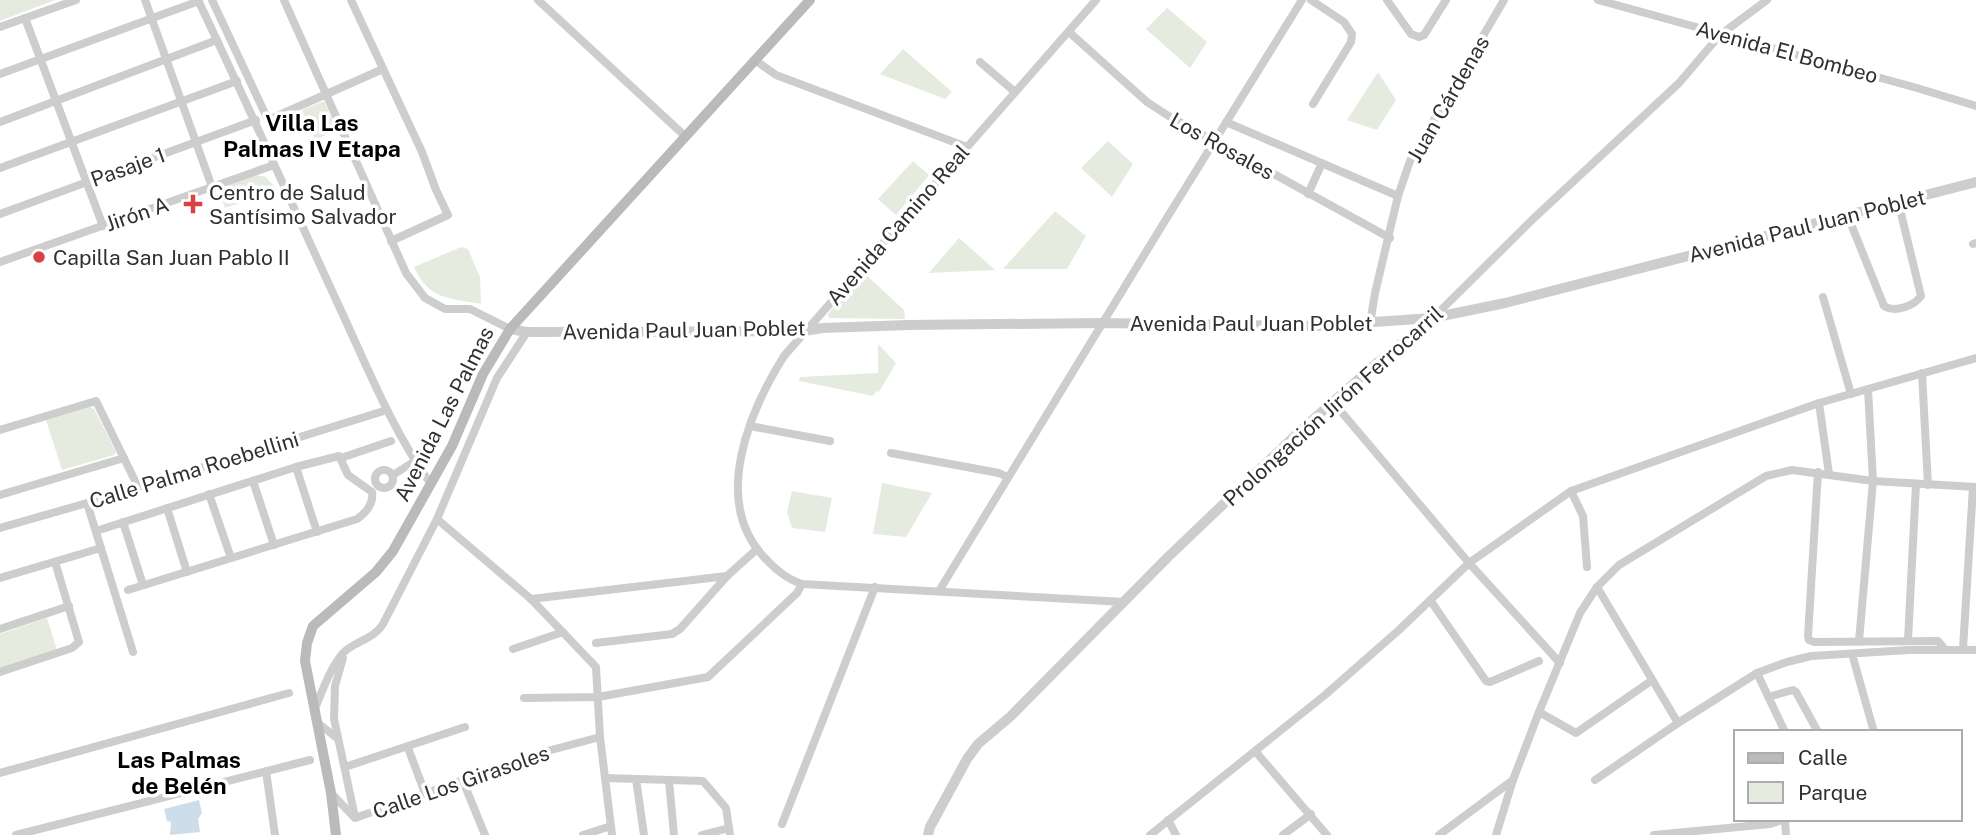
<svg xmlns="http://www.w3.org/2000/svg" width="1976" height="835" viewBox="0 0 1976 835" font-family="'Public Sans',sans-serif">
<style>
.green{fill:#e5ecdf}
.water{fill:#cdddea}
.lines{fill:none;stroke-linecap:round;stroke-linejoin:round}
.minor{stroke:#cdcdcd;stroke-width:8}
.tertiary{stroke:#cdcdcd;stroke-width:10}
.secondary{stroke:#bababa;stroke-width:10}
.poi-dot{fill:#d84242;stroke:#fff;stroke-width:2.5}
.labels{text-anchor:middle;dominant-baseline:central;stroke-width:7;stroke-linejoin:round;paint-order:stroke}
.street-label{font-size:21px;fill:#303030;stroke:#fff}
.poi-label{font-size:21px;fill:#303030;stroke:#fff;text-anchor:start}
.neighbourhood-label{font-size:23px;font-weight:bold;fill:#000;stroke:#fff}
</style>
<rect width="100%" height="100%" fill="#fff"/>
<!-- green -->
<g class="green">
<path d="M0,0h55l-55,21z"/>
<path d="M1167,8l40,34 -17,26 -44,-39z"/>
<path d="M903,49l49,43 -7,7 -65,-25z"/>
<path d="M1378,72l18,28 -19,30 -30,-10z"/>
<path d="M324,101l13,29 -22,10 -13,-30z"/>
<path d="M1108,141l25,23 -21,33 -31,-29z"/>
<path d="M913,161l16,14 -33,40 -18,-16z"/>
<path d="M255,175l11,2 12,14 -53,17 -7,-19z"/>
<path d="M1055,211l31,25 -19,33h-64z"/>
<path d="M959,238l36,32 -66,3z"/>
<path d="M461,247l7,2 12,28 1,27c-32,-6 -52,-4 -67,-37z"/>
<path d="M865,274l39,36 1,9 -76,-1 -1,-4z"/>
<path d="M878,344l18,19 -17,29 -3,-1 -3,5 -74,-15 1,-4 78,-4z"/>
<path d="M90,407l4,2 22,43 -2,3 -52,15 -16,-50z"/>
<path d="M882,483l50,10 -26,44 -33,-3z"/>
<path d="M792,491l40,7 -7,34 -33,-4 -5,-16z"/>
<path d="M47,618l10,32 -57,19v-35z"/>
</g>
<!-- water -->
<path class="water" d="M199,800l3,13 -4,6 2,13 -30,3 1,-13 -4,-1 -3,-12z"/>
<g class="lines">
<!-- minor -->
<g class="minor">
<path d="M145,0l67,187"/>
<path d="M198,0c48,101 93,202 140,304 28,60 53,124 92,179"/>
<path d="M212,0l56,120 115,-51"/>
<path d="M284,0l122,273 19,25 20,11h25l40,20"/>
<path d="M351,0l71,152 14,38 12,25 -57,26"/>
<path d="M538,0l148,137"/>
<path d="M1096,0l-312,356c-35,56 -72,144 -21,200 12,13 22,22 39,28l322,18"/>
<path d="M1311,0l33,22 8,12 -1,8 -38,62"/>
<path d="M1387,0l24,34 8,3 5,-2 22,-35"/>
<path d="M1598,0l319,88 59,18"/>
<path d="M25,18l78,208"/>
<path d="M0,27l76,-27"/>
<path d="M1069,32l78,70 20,13 223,123"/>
<path d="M756,61l20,14 191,72"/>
<path d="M980,62l35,30"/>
<path d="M0,74l199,-73"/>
<path d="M0,122l217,-82"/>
<path d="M1226,122l172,74"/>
<path d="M0,168l237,-87"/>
<path d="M1308,194l14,-31"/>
<path d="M0,214l256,-94"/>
<path d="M1847,214l37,92c11,7 30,0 37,-10l-23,-95"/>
<path d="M1973,244l3,-1"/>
<path d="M0,262l274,-97"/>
<path d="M1823,297l28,97"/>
<path d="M1433,318l100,-99 146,-136 41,-48 47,-35"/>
<path d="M1370,324l5,-31 23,-97 12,-35 94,-161"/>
<path d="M1922,373l6,112"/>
<path d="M1333,402l136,161 91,100"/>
<path d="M1819,403l10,71"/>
<path d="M750,426l80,15"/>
<path d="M0,430l96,-29 42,86"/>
<path d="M891,453l108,20 8,4"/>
<path d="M341,458l50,-17"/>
<path d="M296,467l21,65"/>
<circle cx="384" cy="479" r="9"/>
<path d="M1818,472l-10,164 1,4 5,2 124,-1 6,7"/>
<path d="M393,475l22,-14"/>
<path d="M253,481l21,64"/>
<path d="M1571,491l12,25 4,51"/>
<path d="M209,494l22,64"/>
<path d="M0,495l124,-37"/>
<path d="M87,503l46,149"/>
<path d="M167,508l20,64"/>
<path d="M437,519l94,80 65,68 4,70 12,98"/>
<path d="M123,522l20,63"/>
<path d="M0,528l87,-25 300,-93"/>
<path d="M96,531l200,-64 43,-11 9,19 24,17c2,11 -6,21 -15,27l-229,71"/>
<path d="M0,578l101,-30"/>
<path d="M1597,587l81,136"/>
<path d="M939,591l221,-362 142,-229"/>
<path d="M531,599l196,-23"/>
<path d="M1430,600l56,81 4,1 49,-21"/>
<path d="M0,629l69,-23"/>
<path d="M1908,640l8,-156"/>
<path d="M1859,641l14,-160 -5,-92"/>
<path d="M596,643l76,-9 8,-5 47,-53 30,-27"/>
<path d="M513,649l50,-17"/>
<path d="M1963,649l10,-162"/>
<path d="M1852,654l22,78"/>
<path d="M343,658l-8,28 -1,33 21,98"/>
<path d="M0,672l72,-24 7,-6 -24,-80"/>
<path d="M1757,673l28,59"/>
<path d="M1768,697l25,-7 3,2 22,40"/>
<path d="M524,698l74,-1 110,-20 89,-84 5,-9"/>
<path d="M315,708c8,-18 15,-40 28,-55 12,-12 31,-14 40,-29l54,-105 60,-141 30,-46"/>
<path d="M1539,712l37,21 75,-52"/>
<path d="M318,723l20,16"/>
<path d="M408,748l17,45"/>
<path d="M1255,751l72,84"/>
<path d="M345,767l120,-40"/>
<path d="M266,771l9,64"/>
<path d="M0,773l289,-80"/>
<path d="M605,778l98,3 23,27 4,27"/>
<path d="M636,779l8,56"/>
<path d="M1595,780l83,-57 79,-50 30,-11 24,-6 98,-6h67"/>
<path d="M463,781l22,54"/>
<path d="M669,781l5,54"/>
<path d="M331,793l24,25 185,-65 60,-16"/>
<path d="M1785,819l1,16"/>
<path d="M1168,820l8,15"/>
<path d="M782,824l93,-237"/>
<path d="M16,835l294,-75"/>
<path d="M583,835l28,-9"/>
<path d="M702,835l27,-7"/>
<path d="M1150,835l175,-140 74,-65 70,-67 102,-72 248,-88 157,-45"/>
<path d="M1283,835l28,-21"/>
<path d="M1439,835l74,-55"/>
<path d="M1496,835l17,-55 26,-68 41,-99 17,-26 22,-22 147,-89 26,-6 81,11 103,6"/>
<path d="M1654,835l116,-11 15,-5"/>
</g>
<!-- tertiary -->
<g class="tertiary">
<path d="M510,329l17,3 277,-1 19,-3 85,-3 194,-2 214,3 116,-8 73,-15 471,-121"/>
<path d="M928,835l2,-8 37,-68 11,-15 33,-28 157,-159 132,-126 77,-68 55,-44"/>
</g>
<!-- secondary -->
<path class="secondary" d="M336,835l-5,-42 -26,-132 2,-18 6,-17 63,-54 17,-21 59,-105 31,-72 27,-45 300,-329"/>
</g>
<!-- markers -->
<g class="poi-dot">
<path d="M189.5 193.5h7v7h7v7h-7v7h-7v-7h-7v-7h7z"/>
<circle cx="39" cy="257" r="7"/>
</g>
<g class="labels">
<!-- street labels -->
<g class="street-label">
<text transform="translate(1787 52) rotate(15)">Avenida El Bombeo</text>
<text transform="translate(1448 99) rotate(-60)">Juan Cárdenas</text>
<text transform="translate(1222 146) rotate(29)">Los Rosales</text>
<text transform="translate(128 167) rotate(-20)">Pasaje 1</text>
<text transform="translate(137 214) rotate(-19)">Jirón A</text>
<text transform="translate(898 225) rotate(-49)">Avenida Camino Real</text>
<text transform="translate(1807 226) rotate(-14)">Avenida Paul Juan Poblet</text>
<text x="1251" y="323">Avenida Paul Juan Poblet</text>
<text transform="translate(684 330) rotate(-1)">Avenida Paul Juan Poblet</text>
<text transform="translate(1333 406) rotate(-42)">Prolongación Jirón Ferrocarril</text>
<text transform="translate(444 414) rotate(-63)">Avenida Las Palmas</text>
<text transform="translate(194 470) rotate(-17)">Calle Palma Roebellini</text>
<text transform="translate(461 782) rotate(-19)">Calle Los Girasoles</text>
</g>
<!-- poi labels -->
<g class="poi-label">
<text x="209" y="192">Centro de Salud<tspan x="209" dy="24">Santísimo Salvador</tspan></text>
<text x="53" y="257">Capilla San Juan Pablo II</text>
</g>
<!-- neighbourhood labels -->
<g class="neighbourhood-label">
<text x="312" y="122">Villa Las<tspan x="312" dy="26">Palmas IV Etapa</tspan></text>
<text x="179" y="759">Las Palmas<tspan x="179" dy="26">de Belén</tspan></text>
</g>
</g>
<!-- legend -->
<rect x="1734" y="730" width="228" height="91" fill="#ffffff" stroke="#acacac" stroke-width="2"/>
<rect x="1748" y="753" width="35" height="10" fill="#bababa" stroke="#acacac" stroke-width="2"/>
<text x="1798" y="765" font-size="21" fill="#303030">Calle</text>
<rect x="1748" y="782" width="35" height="21" fill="#e5ecdf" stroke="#acacac" stroke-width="2"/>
<text x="1798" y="800" font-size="21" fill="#303030">Parque</text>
</svg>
